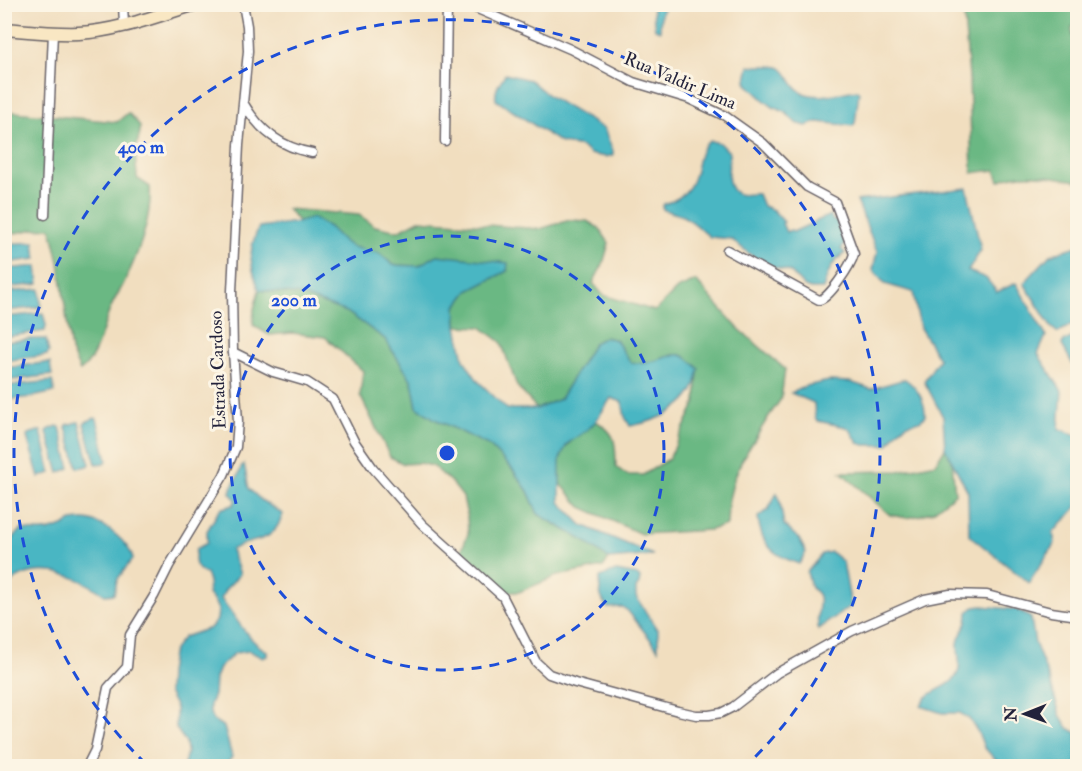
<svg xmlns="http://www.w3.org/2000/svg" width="1082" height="771" viewBox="0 0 1082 771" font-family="'IM FELL Double Pica',serif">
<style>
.forest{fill:#6ab883;stroke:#466d5f;stroke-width:1.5}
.water{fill:#48b6c3;stroke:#356c7f;stroke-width:1.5}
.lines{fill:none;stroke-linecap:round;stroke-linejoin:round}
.minor-casing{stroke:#6a6469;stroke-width:11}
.secondary-casing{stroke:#6a6469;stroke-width:15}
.minor{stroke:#fff;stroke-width:8}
.secondary{stroke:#f9e7c3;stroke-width:12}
.ring{fill:none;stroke:#1d4ed8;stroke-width:3;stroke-dasharray:10 8}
.labels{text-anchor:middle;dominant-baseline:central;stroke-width:6;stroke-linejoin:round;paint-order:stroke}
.street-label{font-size:18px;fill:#22223b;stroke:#fcf5e5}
.centre{fill:#1d4ed8;stroke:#fcf5e5;stroke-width:3}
.ring-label{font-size:18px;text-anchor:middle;font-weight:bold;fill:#1d4ed8;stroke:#fcf5e5;stroke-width:6;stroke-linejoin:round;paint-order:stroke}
</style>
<rect width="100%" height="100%" fill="#fcf5e5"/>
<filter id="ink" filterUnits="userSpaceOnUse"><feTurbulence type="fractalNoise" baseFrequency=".0167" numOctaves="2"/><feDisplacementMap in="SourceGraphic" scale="12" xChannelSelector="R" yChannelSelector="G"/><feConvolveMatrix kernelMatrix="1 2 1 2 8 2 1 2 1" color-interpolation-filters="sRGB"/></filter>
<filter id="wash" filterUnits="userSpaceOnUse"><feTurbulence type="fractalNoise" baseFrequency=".008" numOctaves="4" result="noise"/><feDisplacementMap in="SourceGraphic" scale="24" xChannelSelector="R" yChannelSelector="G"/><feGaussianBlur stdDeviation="1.35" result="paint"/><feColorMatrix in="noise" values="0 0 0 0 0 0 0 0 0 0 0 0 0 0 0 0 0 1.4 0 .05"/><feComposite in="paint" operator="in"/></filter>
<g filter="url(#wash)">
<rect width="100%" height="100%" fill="#f1debf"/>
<!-- forest -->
<g class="forest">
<path d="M963,5h114v20l-5,2 1,10 5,5 -1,139c-23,-4 -57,-12 -78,0l-4,-11 -23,3 -3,-96z"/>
<path d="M4,111l113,11 11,-9c17,16 13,14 8,35 -2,9 1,21 1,30l13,9c2,32 -13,70 -27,98 -4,8 -10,16 -13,25 -9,20 -12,48 -30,61l-9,-20 -12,-89 -8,-34 -16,1 -30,6z"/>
<path d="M287,209l72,6 16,11 23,5 21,-11 121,9 30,-9 17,1 12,7 10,15 -6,21 -10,19 10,12 52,16 22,-22 19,-8 42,47 47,41 -4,30 -12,17 -27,44 -8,19 -6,24 -1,22 -17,5 -69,4 -60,-27 -21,-24c0,-7 -2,-17 0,-24 4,-18 24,-26 36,-38 22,14 19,21 20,46l11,8h16l26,-16 27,-57 2,-33c-20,-23 -23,-13 -48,-7 -6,2 -14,1 -20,1l-14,-23 -11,-3 -11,6 -34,56 -23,10 -20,-23 -16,-44 -20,-15 -24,-1 -1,-19 12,-16 39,-20 -48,-13 -22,-3 -18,11 -26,-1 -14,-12 -27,-6 -9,-6 -14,-14 -15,-9 -15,4z"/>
<path d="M259,290l41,5 47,17 38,27 27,42 5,26 18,12 55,27 23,24 15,21 10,23 43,25 28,20 -6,8 -46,9 -38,16h-13l-11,-13 -34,-28 7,-17 -1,-18 -4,-19 -11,-14 -19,-17 -14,-3 -15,1 -14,-7 -30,-62 3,-24 -38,-34 -33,-4 -23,2 -16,-10 1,-16z"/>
<path d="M945,448l7,12 3,34 -22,17 -12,4 -14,3 -17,-3 -49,-43 58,-1 37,-8z"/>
</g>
<!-- water -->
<g class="water">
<path d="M652,5h13l-4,8 -1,18 -5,-2z"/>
<path d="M749,66c9,1 26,-2 32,2 10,7 11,22 25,26 17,5 34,-2 51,-4l2,2 -4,31 -2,3 -35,-4 -12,4 -10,-3 -11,-11 -12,-5 -8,-6 -18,-17 -1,-4z"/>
<path d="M505,74l25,6 19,16 55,33 9,22v4l-7,2 -16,-3 -8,-7 -21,-4 -65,-43c-2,-10 4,-18 9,-26z"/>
<path d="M711,141l9,2 9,9c1,12 -6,36 9,42 6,2 14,-1 20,0l5,12 10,4 11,12 -2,1 4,9 5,-2 2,2 37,-17 3,6 4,-1 9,23 -5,6 4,4c-14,9 -17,20 -22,36h-12l-6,-2 -15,-15 -28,-8 -31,-25 -21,-2 -19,-16 -10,-6 -17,-5 -2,-3 2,-3c45,-13 24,-53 47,-63z"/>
<path d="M967,188l14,62 -13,21 18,7 11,14 19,-9 30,53 -8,18 24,37 -3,38 18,6v72l-24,26 2,10 -26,40 -60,-48 -1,-43 -23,-44 -2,-31 -19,-36 15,-22 -19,-31 -7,-36 -28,-8 -12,-14 4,-18 -20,-51z"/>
<path d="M313,218l16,9 14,14 9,6 27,6 14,12 26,1 18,-11 71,8 -1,8 -39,20 -12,16 1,19 7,34 14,21 29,28h30l23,-10 34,-56 11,-6 11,3 14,22c6,1 14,2 20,0 25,-6 28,-16 49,7 -2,7 -3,17 -7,23 -13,21 -40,30 -62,34l-5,-9 -3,-15 -11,-4 -15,23 -10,10 -19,13 -7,15v43l22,23 71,30 -44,4 -28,-20 -43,-25 -10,-23 -15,-21 -23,-24 -55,-27 -18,-12 -5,-26 -27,-42 -38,-27 -47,-17 -41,-5c-9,-26 -12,-38 0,-63l40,-5z"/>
<path d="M34,242l2,17 -31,4v-19z"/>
<path d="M1077,246v75l-19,12 -7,-6 -27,-44 26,-28z"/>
<path d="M37,266l2,18 -34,4v-19z"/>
<path d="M40,289l1,18 -36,4v-19z"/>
<path d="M43,313l3,12 -1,6 -40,6v-20z"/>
<path d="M1077,335v37l-15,-27 1,-3z"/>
<path d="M31,339h15l3,13 -2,3 -42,6v-19z"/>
<path d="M43,363h7l2,12 -47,6v-13z"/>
<path d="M905,379c12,8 21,23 20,37 -5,7 -9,5 -17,8 -10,4 -15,13 -20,21h-24l-6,-2 -7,-12 -5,-4 -28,-6 -3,-3 -1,-15 -23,-10 15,-7 23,-5 21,1 21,7z"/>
<path d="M52,381l3,11 -23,5 -27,3v-14z"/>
<path d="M95,418l2,1 10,41 -2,3 -9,1 -12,-40 1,-2z"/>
<path d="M77,422h2l11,42 -2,2 -10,2 -12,-41 1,-2z"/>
<path d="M57,426l3,1 10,41 -11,5 -12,-41 1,-2z"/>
<path d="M38,431h3l10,42 -12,4 -12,-40 1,-3z"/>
<path d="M244,464l5,25 12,11 22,14c-11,33 -30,22 -52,36l9,24 -15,16 -4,9c15,17 26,42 46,52v5l-4,2 -14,-7 -14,2 -16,15 -4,10 -1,17 -4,9v9l3,7 11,7 8,30 -7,9h-39l-2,-2 3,-12 -1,-9 -10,-15v-20l-8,-16 1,-19 3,-19 5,-9 7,-8 26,-9 7,-8 1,-10 -3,-7 -7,-9 1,-13 -3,-7c-12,-5 -12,-13 -10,-25l11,-6v-12l13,-22 13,-4 3,-5 -6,-7c1,-10 10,-16 11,-26z"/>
<path d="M777,493l2,4 5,28 15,14 7,13 -7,12c-26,-9 -38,-18 -41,-47l10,-7z"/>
<path d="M72,521c6,-1 13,-2 19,0 16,4 37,21 42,37l-16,22 -3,14 -9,1c-29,-21 -72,-37 -100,-7v-42c9,-4 10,-14 16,-16 5,-1 10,1 15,1 13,1 25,-3 36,-10z"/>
<path d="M831,552l12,10 8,44 -33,23c0,-5 -1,-11 0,-15 1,-13 5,-19 -7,-26l-4,-16 15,-18z"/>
<path d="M616,571l21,4 3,3 -1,6 -3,4v9l22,34v18l-30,-38 -6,-4 -14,1c-9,-10 -9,-19 -8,-31z"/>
<path d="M983,606l35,4 13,8 4,25 15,38 10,34 8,13 9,5v33h-76l-17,-19 -6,-15 -9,-13 -9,-6h-18l-21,-7c4,-14 23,-16 32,-26 11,-11 4,-24 5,-37 2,-13 10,-13 10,-31l6,-5z"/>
</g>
</g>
<g filter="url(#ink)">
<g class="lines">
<defs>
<g id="minor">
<path d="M123,4l1,21"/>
<path d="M466,4l104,45 63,33 56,17 36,17 38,27 44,44 28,15 19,52c-3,11 -25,45 -35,46l-92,-50"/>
<path d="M244,104c16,27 37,43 68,49"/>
<path d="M445,141l2,-137"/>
<path d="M45,215l8,-182"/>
<path d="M233,352l40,20 34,10 26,17 21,42 19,27 49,56 81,73 33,65 13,12 26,9 103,28 18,4h13l12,-2 12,-6 44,-34 75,-42 73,-32 25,-5 37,1 64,17 27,4"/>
<path d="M87,766l8,-16 13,-62 19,-21 3,-32 24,-39 15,-30 55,-91 12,-28 2,-26 -5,-69 -1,-61 7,-146 9,-94 -1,-25 -4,-22"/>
</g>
<path id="secondary" d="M4,29c25,2 50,5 75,4 40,-2 79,-18 117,-29"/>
</defs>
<!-- minor casing -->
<use href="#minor" class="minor-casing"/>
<!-- secondary casing -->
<use href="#secondary" class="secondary-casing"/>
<!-- minor -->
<use href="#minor" class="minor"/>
<!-- secondary -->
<use href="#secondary" class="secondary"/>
</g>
</g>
<!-- distance rings -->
<g class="ring">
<circle cx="447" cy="453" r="217"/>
<path d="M146 764A433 433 0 1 1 748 764"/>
</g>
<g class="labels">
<!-- street labels -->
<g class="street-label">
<text transform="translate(680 81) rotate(23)">Rua Valdir Lima</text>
<text transform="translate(218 370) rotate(-92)">Estrada Cardoso</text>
</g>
</g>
<circle cx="447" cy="453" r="9" class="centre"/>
<g class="ring-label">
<text x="141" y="153">400 m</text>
<text x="294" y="306">200 m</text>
</g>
<!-- margin -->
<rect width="1082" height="771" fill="none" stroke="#fcf5e5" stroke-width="24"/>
<!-- north arrow -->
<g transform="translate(1025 714) rotate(269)" stroke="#fcf5e5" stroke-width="4.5" paint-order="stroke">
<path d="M0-4.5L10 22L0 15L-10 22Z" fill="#22223b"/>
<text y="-9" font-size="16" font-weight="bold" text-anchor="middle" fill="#22223b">N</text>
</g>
</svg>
